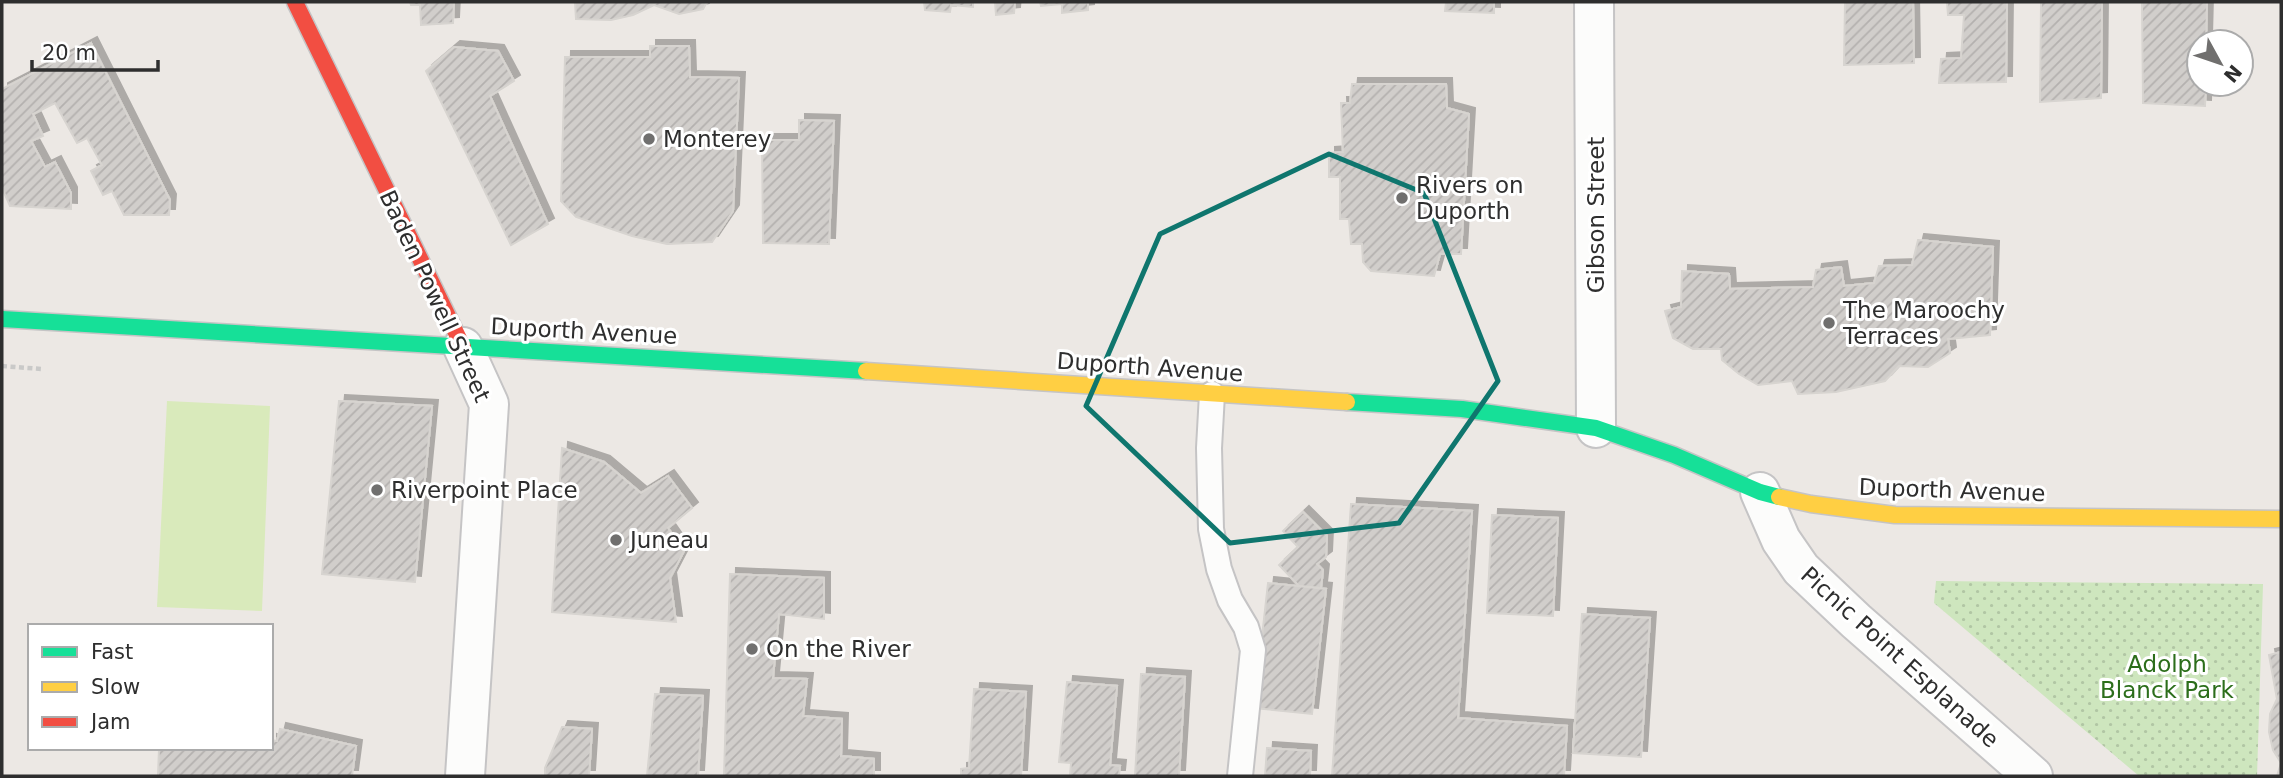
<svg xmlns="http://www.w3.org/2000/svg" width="2283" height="778" viewBox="0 0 2283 778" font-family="'DejaVu Sans',sans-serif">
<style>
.park{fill:url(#park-dots)}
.pitch{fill:#d9eabb}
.building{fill:url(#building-hatch);stroke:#d7d4d0;stroke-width:2;filter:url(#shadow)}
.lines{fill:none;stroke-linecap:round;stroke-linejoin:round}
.lane-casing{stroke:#c5c4c5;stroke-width:28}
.street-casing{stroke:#c5c4c5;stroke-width:42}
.fast-casing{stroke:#c5c4c5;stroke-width:19}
.slow-casing{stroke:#c5c4c5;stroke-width:19}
.jam-casing{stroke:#c5c4c5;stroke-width:19}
.path{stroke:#c9c9c8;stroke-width:4.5;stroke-dasharray:5 3.5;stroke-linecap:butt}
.lane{stroke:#fcfcfb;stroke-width:24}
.street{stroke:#fcfcfb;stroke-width:38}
.fast{stroke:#16e098;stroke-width:16}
.slow{stroke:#ffcf43;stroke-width:16}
.jam{stroke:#f24e42;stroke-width:16}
.marked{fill:none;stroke:#0f766e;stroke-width:5;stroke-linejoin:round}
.poi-dot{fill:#706f6e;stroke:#fff;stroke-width:2.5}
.labels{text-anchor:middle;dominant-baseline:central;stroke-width:6;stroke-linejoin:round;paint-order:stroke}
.poi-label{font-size:23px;fill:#2e2e2e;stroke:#fff;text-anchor:start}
.street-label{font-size:23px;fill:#2e2e2e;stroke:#fff}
.park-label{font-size:23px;fill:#2c6e1b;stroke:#fff}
</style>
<defs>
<pattern id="park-dots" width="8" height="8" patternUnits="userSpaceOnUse" patternTransform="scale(1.75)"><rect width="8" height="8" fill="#cee6be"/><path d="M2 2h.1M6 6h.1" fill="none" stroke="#b1c6a4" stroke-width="1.8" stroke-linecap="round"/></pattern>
<pattern id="building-hatch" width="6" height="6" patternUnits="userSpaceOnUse" patternTransform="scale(1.75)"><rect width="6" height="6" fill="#d1cecb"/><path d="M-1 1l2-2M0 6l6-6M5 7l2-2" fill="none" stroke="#b4b1af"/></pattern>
<filter id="shadow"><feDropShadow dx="6" dy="-6" stdDeviation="0" flood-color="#0004"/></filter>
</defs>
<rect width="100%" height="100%" fill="#ece8e4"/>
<!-- park -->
<path class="park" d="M1936,581l327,3 -6,192h-118l-205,-173z"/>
<!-- pitch -->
<path class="pitch" d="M167,401l103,5 -8,205 -105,-4z"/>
<!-- building -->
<g class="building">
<path d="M410,2h44l-1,21 -32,2 -1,-20h-9z"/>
<path d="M575,2h132l-4,7 -24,5 -25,-9 -21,10 -22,5 -35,-1z"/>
<path d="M924,2h49v5l-22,-2 -1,7 -25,-2z"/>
<path d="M995,2h20l-1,11 -18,2z"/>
<path d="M1040,2h48v8l-26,3v-9l-21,2z"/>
<path d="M1446,2h48v11l-49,-2z"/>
<path d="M1845,2h68l1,61 -70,2z"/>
<path d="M1947,2h60l-1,80 -67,1 2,-24 20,-1 3,-43h-16z"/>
<path d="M2041,2h61l-1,96 -61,4z"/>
<path d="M2142,2h65l-1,40h-7v42h7l-1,22 -62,-3z"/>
<path d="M91,43l79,157 -1,15h-45l-12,-24 -9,4 -12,-24 11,-6 -15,-27 -10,5 -22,-40 -22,11 10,22 -12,5 14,26 10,-5 16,31v16l-61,-3 -8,-18v-99z"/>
<path d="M650,46h39l1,31 49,1 -6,133 -21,31 -45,2 -35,-8 -56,-19 -15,-16 4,-144h85z"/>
<path d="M454,47l44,4 16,30 -24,15 58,128 -37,21 -85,-174z"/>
<path d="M1352,84h94l1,24 22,6 -8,140h-21l-6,22 -63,-5 -8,-9 -1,-18h-11l-2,-25h-9v-42h-11v-24l14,-1 -2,-49h9z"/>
<path d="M799,120l35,1 -5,123 -66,-1 -1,-103h37z"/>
<path d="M1918,240l75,7 -3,88 -42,4 2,14 -22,14 -29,-1 -14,15 -49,11 -38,2 -6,-13 -34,4 -19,-11 -17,-14 -1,-11h-28l-20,-11 -8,-27 16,-4 1,-36 47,3 1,15 83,-2 3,-17 25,-3 3,19 30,-3 5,-17 33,-1z"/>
<path d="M339,401l93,5 -17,176 -93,-8z"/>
<path d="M562,448l42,14 37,31 27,-17 24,32 -24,20 16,23 -14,27 6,44 -124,-10z"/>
<path d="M1351,504l121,7 -14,207 109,8 -3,50h-232z"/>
<path d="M1303,512l24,24 -1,21 -9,7 6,6 -2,18 -22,-2 -20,-21 19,-18 -15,-16z"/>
<path d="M1492,515l66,3 -5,98 -66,-3z"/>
<path d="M730,574l94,4v41l-45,-5 -6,64 34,1 -4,37 39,3 -1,37 33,3v17h-150z"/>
<path d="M1268,583l58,6 -14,125 -58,-6z"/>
<path d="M1582,614l68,4 -9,139 -68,-4z"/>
<path d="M2281,652v124h-4l4,-13 -8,-13 -4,-18 1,-18 7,-15 -8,-44z"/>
<path d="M1141,674l44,3 -6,99h-44z"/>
<path d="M1067,682l50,4 -7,79 10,1 -1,10h-49l1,-13 -12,-1z"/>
<path d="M974,689l52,3 -5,84h-60v-7l8,-1z"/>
<path d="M655,694l48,2 -5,80h-51z"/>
<path d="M562,727l30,2 -3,47h-44v-8z"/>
<path d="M280,729l76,17 -4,30h-194l1,-28h112v-8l6,1z"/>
<path d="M1267,748l44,3 -1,25h-45z"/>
</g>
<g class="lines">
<defs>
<path id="lane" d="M1212,394l-3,54 2,81 8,40 11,31 16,27 7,23 -13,126"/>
<g id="street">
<path d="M1594,2l2,426"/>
<path d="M463,347l26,57 -24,372"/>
<path d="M1760,492l21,48 20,29 55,52 177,155"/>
</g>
<g id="fast">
<path d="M2,319l864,52"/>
<path d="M1347,402l115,7 134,19 78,27 86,37 19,5"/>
</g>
<g id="slow">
<path d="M866,371l481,31"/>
<path d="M1779,497l32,7 84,11 386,4"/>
</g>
<path id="jam" d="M295,2l168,345"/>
</defs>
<!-- lane casing -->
<use href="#lane" class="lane-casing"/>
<!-- street casing -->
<use href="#street" class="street-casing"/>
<!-- fast casing -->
<use href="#fast" class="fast-casing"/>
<!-- slow casing -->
<use href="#slow" class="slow-casing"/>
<!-- jam casing -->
<use href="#jam" class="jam-casing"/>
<!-- path -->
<path class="path" d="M2,366l40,3"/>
<!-- lane -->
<use href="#lane" class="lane"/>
<!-- street -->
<use href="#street" class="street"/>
<!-- fast -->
<use href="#fast" class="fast"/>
<!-- slow -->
<use href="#slow" class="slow"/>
<!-- jam -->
<use href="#jam" class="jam"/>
</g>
<!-- marked area -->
<path class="marked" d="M1329,154l95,39 74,188 -99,142 -169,20 -144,-137 74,-172z"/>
<!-- markers -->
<g class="poi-dot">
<circle cx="649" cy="139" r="7"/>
<circle cx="1402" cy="198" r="7"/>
<circle cx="1829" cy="323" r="7"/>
<circle cx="377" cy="490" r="7"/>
<circle cx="616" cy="540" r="7"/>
<circle cx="752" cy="649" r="7"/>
</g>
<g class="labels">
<!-- poi labels -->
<g class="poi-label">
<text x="663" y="139">Monterey</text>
<text x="1416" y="185">Rivers on<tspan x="1416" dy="26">Duporth</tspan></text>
<text x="1843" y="310">The Maroochy<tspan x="1843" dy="26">Terraces</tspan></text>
<text x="391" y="490">Riverpoint Place</text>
<text x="630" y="540">Juneau</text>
<text x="766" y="649">On the River</text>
</g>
<!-- street labels -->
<g class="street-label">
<text transform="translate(1596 215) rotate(-90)">Gibson Street</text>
<text transform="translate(435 296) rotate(65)">Baden Powell Street</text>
<text transform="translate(584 331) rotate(3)">Duporth Avenue</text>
<text transform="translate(1150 367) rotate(4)">Duporth Avenue</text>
<text transform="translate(1952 490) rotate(2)">Duporth Avenue</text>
<text transform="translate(1900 657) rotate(42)">Picnic Point Esplanade</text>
</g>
<!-- park labels -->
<g class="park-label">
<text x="2167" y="664">Adolph<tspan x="2167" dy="26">Blanck Park</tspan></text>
</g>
</g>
<!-- border -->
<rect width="2283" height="778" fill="none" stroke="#2e2e2e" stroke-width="7"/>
<!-- legend -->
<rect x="28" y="624" width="245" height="126" fill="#ffffff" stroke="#ababab" stroke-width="2"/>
<rect x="42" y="647" width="35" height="10" fill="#16e098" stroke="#ababab" stroke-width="2"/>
<text x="91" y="659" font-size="21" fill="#2e2e2e">Fast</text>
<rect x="42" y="682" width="35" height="10" fill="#ffcf43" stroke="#ababab" stroke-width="2"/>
<text x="91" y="694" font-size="21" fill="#2e2e2e">Slow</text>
<rect x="42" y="717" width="35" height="10" fill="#f24e42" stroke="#ababab" stroke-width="2"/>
<text x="91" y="729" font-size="21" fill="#2e2e2e">Jam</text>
<!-- north arrow -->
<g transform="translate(2220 63) rotate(130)"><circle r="33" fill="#ffffff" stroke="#ababab" stroke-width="2"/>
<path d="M0-5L12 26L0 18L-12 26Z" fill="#706f6e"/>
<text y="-10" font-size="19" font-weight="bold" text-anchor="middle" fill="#2e2e2e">N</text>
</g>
<!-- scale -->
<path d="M32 60v10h126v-10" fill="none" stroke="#2e2e2e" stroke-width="3.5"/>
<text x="42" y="60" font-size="21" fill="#2e2e2e" stroke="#ffffff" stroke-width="5" paint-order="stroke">20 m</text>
</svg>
